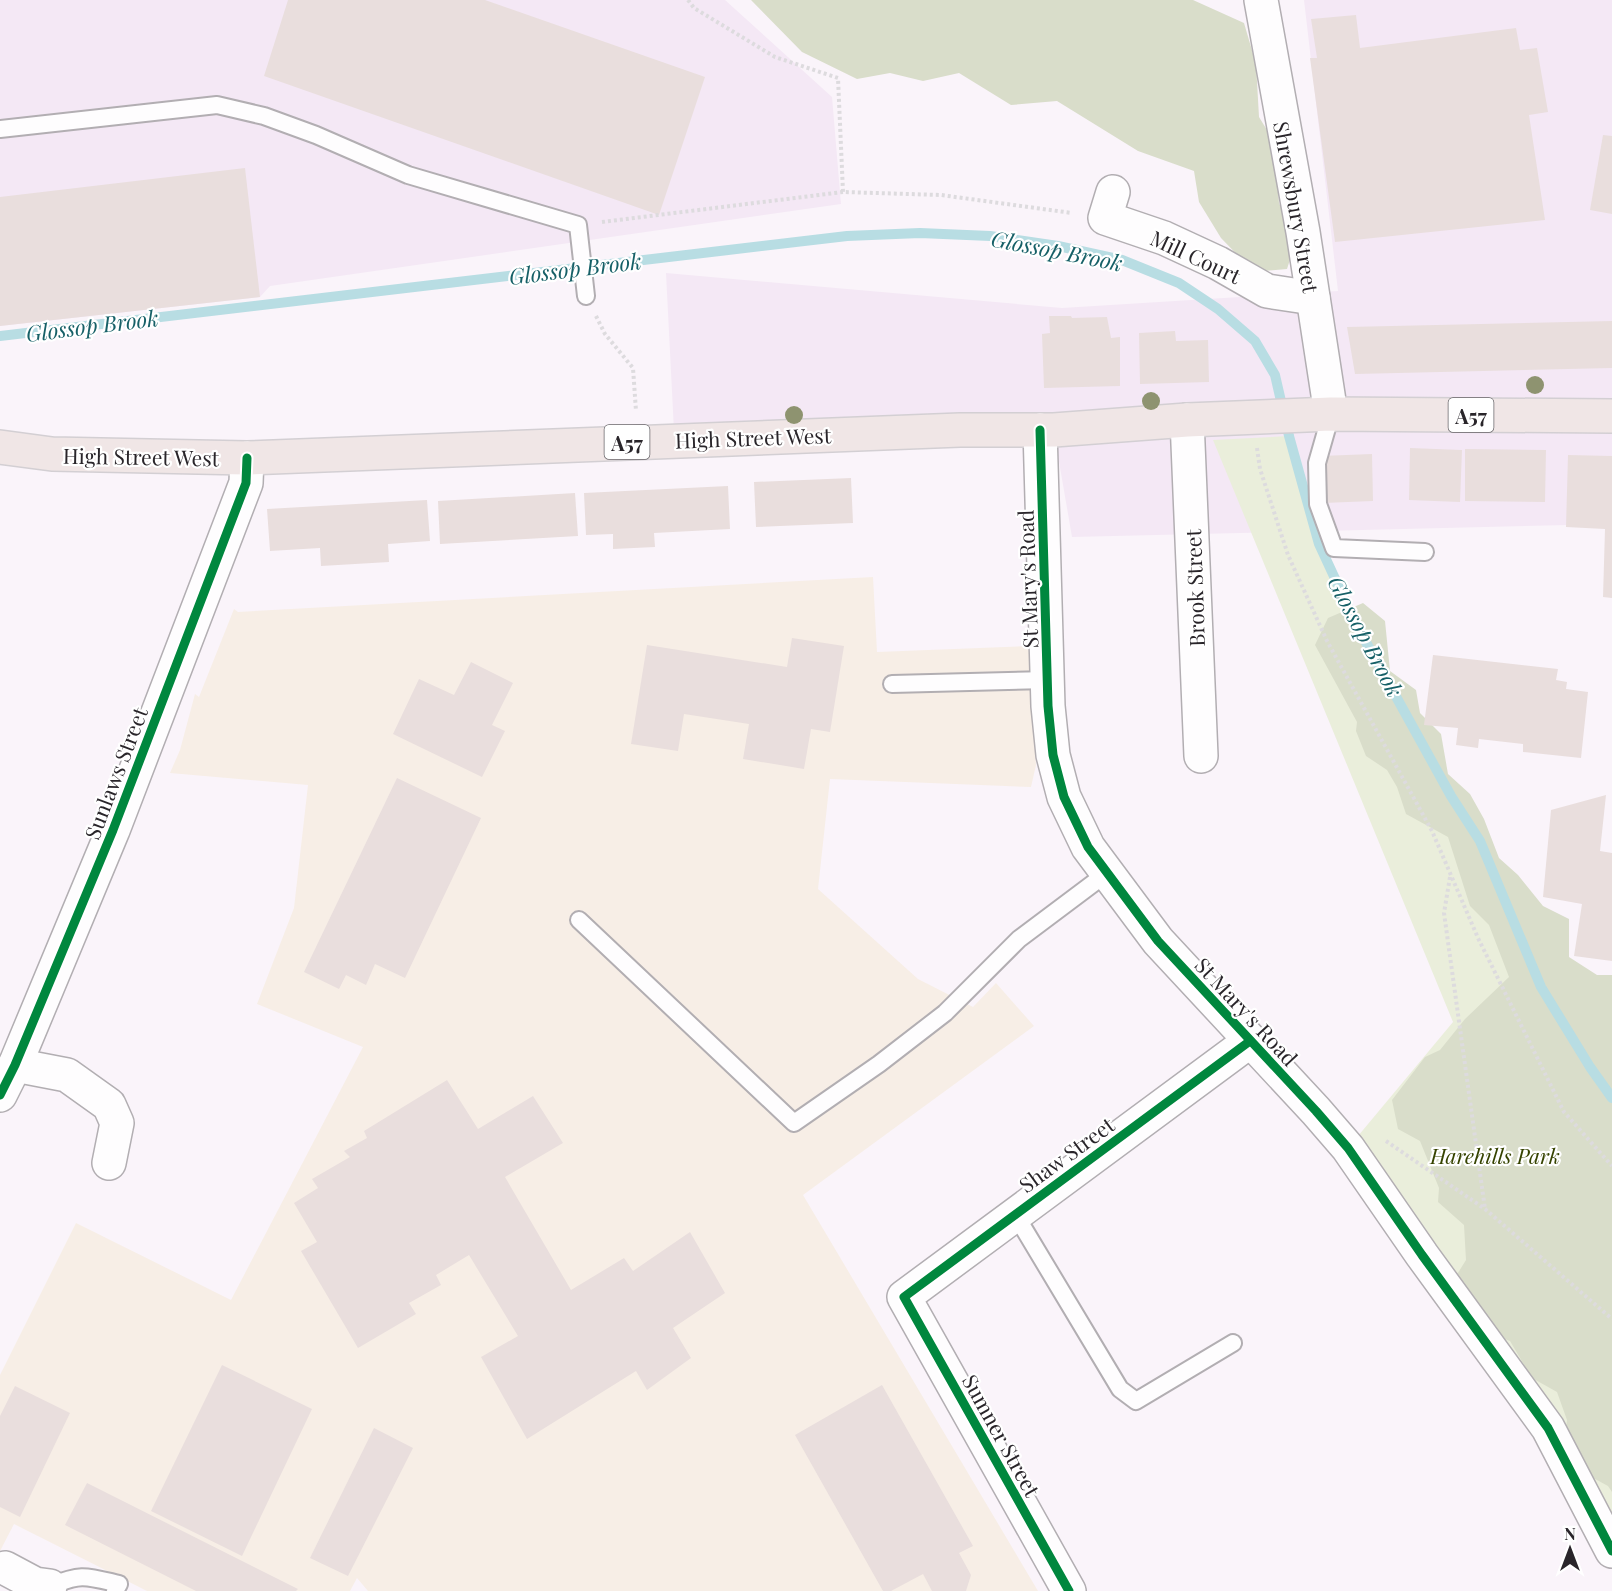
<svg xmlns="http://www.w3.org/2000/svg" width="1612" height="1591" viewBox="0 0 1612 1591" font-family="'Playfair Display',serif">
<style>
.built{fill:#f4e8f5}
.education{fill:#f7eee6}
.green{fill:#eaeedb}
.forest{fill:#d9ddca}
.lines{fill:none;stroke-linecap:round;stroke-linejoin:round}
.stream{stroke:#b8dde3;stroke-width:10}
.building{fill:#e9dedd}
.lane-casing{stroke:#b2aeb2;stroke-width:20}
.street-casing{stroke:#b2aeb2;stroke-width:36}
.primary-casing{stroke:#d3cfd3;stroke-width:36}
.path{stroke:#dddbde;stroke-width:4;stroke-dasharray:3 3;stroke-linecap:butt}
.lane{stroke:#fefdfe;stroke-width:16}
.street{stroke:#fefdfe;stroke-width:33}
.primary{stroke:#f0e6e6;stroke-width:33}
.cycleway-casing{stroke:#fff;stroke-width:13}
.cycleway{stroke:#00873e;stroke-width:9}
.tree{fill:#8e9370}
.labels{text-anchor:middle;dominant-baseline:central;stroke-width:4.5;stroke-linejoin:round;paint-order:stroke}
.shield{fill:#fff;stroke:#69666a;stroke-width:1.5}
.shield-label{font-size:20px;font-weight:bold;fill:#29252a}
.street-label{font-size:21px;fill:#29252a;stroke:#fff}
.park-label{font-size:21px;font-style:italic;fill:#364300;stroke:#fff}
.water-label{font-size:22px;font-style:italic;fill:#166067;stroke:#fff}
</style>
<rect width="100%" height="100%" fill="#faf4fa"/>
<!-- built -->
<g class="built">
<path d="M0,0h725l107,97 9,107 -571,82 -10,11 -260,29z"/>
<path d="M1304,0h308v524l-540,13 -20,-116 -378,10 -8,-158 396,35 276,-17z"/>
</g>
<!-- education -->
<path class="education" d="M873,577l4,75 154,-6 5,119 -5,22 -201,-8 -12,110 100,90 55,28 23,-24 38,43 -231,169 235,396h-670l-11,-13 -7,13h-203l-133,-67 -14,27v-176l76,-152 155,77 132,-253 -106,-43 37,-96 14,-123 -138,-12 10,-23 15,-56 4,3 35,-88 4,3z"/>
<!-- green -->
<path class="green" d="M1289,436l30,108 38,82 255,472v453l-264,-403 105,-126 -240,-582z"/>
<!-- forest -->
<g class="forest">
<path d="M751,0h442l51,23 12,41 3,53 14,23 6,63 17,38 -9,28 -33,3 -33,-34 -22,-36 -5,-31 -56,-20 -81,-50 -46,4 -52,-32 -36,8 -33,-8 -33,6 -55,-27z"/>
<path d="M1363,603l22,18 5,50 26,19 4,23 21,21 7,40 22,20 14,25 15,39 19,17 25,31 26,13v38l28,18h15v517l-4,-6 -24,-13 -20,-30 3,-23 -10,-28 -25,-14 -22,-37 -16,-6 -38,-59 10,-16 -2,-35 -26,-23 1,-14 -19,-47 -22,-12 -6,-29 33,-43 15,-7 25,-31 44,-42 -20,-52 -19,-19 -22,-69 -42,-23 -9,-27 -10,-17 -21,-14 -10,-25 1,-9 -42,-77 13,-27z"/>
</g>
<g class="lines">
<!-- stream -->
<path class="stream" d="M0,336l847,-100 73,-3 70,3 68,10 64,14 57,23 39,26 37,32 20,34 14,61 30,108 38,82 94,170 29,45 61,146 49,80 22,31"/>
</g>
<!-- building -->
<g class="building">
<path d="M288,0h197l220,77 -46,138 -395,-139z"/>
<path d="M1356,15l4,33 156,-20 4,22 17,-2 11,64 -19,3 16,105 -210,22 -25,-184h7l-6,-39z"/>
<path d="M1603,135l9,1v78l-22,-4z"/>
<path d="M245,168l15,129 -260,29v-129z"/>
<path d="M1049,316h22l1,2 35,-1 4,21 9,-1v49l-76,2 -2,-54 8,-1z"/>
<path d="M1612,321v47l-257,6 -8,-47z"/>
<path d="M1175,331l1,10 32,-1 1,42 -69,2 -1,-51z"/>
<path d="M1410,448l52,2 -2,52 -51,-2z"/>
<path d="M1465,449l81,1 -1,52 -80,-1z"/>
<path d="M1372,454l1,47 -50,2 -2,-47z"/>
<path d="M1568,455l44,1v142l-9,-1 2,-68 -39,-2z"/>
<path d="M851,478l2,45 -97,4 -2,-45z"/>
<path d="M728,486l2,43 -76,4 1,14 -42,2v-15l-27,1 -2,-42z"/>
<path d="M575,493l3,43 -138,8 -2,-43z"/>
<path d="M427,500l3,41 -42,3 1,18 -68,4 -1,-18 -50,3 -3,-42z"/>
<path d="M792,638l52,8 -14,86 -19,-3 -7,40 -61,-10 6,-35 -65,-10 -6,37 -47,-7 16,-99 140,22z"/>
<path d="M1433,655l125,14 -2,11 11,2 -1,7 22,3 -7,66 -58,-6v-8l-44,-5 -1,9 -22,-3 2,-17 -34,-3z"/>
<path d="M471,662l42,21 -21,42 13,6 -23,46 -89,-43 26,-55 35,16z"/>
<path d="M397,778l84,40 -76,160 -30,-14 -9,21 -20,-10 -7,14 -35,-17z"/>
<path d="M1606,795l-6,56 12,2v108l-38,-5 8,-52 -39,-7 8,-87z"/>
<path d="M447,1080l31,49 55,-33 30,47 -58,34 66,113 53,-32 9,13 57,-39 35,61 -52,35 18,30 -44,32 -11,-19 -109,68 -46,-82 37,-21 -49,-81 -33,20 5,10 -32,18 7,11 -58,34 -57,-97 16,-9 -23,-39 24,-15 -6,-9 38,-22 -6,-6 23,-13 -3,-7z"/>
<path d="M222,1365l90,44 -70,147 -91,-45z"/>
<path d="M882,1385l91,161 -14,7 12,22 -5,16h-34l-9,-17 -32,17h-8l-88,-156z"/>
<path d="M15,1386l55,27 -50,104 -20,-10v-91z"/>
<path d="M374,1428l39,20 -65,128 -38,-18z"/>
<path d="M87,1483l211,106 -2,2h-100l-131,-66z"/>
</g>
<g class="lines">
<defs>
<g id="lane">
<path d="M0,129l217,-24 47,11 52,19 92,40 170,50 8,71"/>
<path d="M1331,414l-14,49 1,41 16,44 91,4"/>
<path d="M892,684l156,-4"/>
<path d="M579,920l215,203 85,-59 66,-51 74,-74 88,-66"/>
<path d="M1015,1214l105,175 16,12 97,-58"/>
<path d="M50,1586c32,-13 36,-10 69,-2l-4,7"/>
</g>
<g id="street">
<path d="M1261,0l42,232 28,182"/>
<path d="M1113,192l-8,26 59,20 54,25 49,28 46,7"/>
<path d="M1187,420l14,336"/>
<path d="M1040,430l8,276 5,49 11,42 24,50 70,94 158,170 32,37 74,107 126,173 64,123"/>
<path d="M15,1065l52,10 42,30 8,18 -8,40"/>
<path d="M0,1095l15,-30 98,-235 133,-347 1,-25"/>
<path d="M5,1568l30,16 15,2"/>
<path d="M1069,1591l-165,-294 346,-256"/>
</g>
<path id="primary" d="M0,447l52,7 195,4 713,-28h94l133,-10 144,-6 281,2"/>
</defs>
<!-- lane casing -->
<use href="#lane" class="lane-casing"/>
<!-- street casing -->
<use href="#street" class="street-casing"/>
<!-- primary casing -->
<use href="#primary" class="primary-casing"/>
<!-- path -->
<g class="path">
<path d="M688,0l6,8 81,49 63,21 5,114 98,3 131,18"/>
<path d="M602,222l241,-30"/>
<path d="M596,316l9,18 28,34 3,43"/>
<path d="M1257,448l3,21 28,86 39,86 105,190 46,107 86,174 48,54"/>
<path d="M1450,877l-6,36 41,296"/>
<path d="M1386,1141l99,68 127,110"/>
</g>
<!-- lane -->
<use href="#lane" class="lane"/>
<!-- street -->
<use href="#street" class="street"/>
<!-- primary -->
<use href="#primary" class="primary"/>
<defs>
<g id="cycleway">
<path d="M1040,430l8,276 5,49 11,42 24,50 70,94 158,170 32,37 74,107 126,173 64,123"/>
<path d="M0,1095l15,-30 98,-235 133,-347 1,-25"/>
<path d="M1069,1591l-165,-294 346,-256"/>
</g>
</defs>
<!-- cycleway casing -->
<use href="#cycleway" class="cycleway-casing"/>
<!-- cycleway -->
<use href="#cycleway" class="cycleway"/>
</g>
<!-- trees -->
<g class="tree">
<circle cx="1535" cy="385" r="9"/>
<circle cx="1151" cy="401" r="9"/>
<circle cx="794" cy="415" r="9"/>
</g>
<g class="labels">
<!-- shield labels -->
<g class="shield">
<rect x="1448.5" y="398" width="45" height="34" rx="4.5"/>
<rect x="604.5" y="425" width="45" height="34" rx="4.5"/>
</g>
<g class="shield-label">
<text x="1471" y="415">A57</text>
<text x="627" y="442">A57</text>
</g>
<!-- street labels -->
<g class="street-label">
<text transform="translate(1297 207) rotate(80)">Shrewsbury Street</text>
<text transform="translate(1196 256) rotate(25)">Mill Court</text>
<text transform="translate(753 437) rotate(-2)">High Street West</text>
<text transform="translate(141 456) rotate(1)">High Street West</text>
<text transform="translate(1027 579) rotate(-92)">St Mary's Road</text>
<text transform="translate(1194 588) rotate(-92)">Brook Street</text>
<text transform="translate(115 773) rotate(-69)">Sunlaws Street</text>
<text transform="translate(1247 1011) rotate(47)">St Mary's Road</text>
<text transform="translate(1066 1154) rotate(-36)">Shaw Street</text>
<text transform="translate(1002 1435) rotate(61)">Sumner Street</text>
</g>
<!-- park labels -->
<g class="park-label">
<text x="1495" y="1155">Harehills Park</text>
</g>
<!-- water labels -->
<g class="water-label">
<text transform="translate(1057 250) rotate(11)">Glossop Brook</text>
<text transform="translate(575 268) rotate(-7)">Glossop Brook</text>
<text transform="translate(92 325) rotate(-7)">Glossop Brook</text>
<text transform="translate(1366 636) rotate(62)">Glossop Brook</text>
</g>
</g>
<!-- north arrow -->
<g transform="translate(1570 1549)" stroke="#ffffff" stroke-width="4.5" paint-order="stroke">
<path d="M0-4.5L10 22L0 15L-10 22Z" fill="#29252a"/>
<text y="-9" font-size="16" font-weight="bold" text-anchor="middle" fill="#29252a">N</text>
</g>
</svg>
